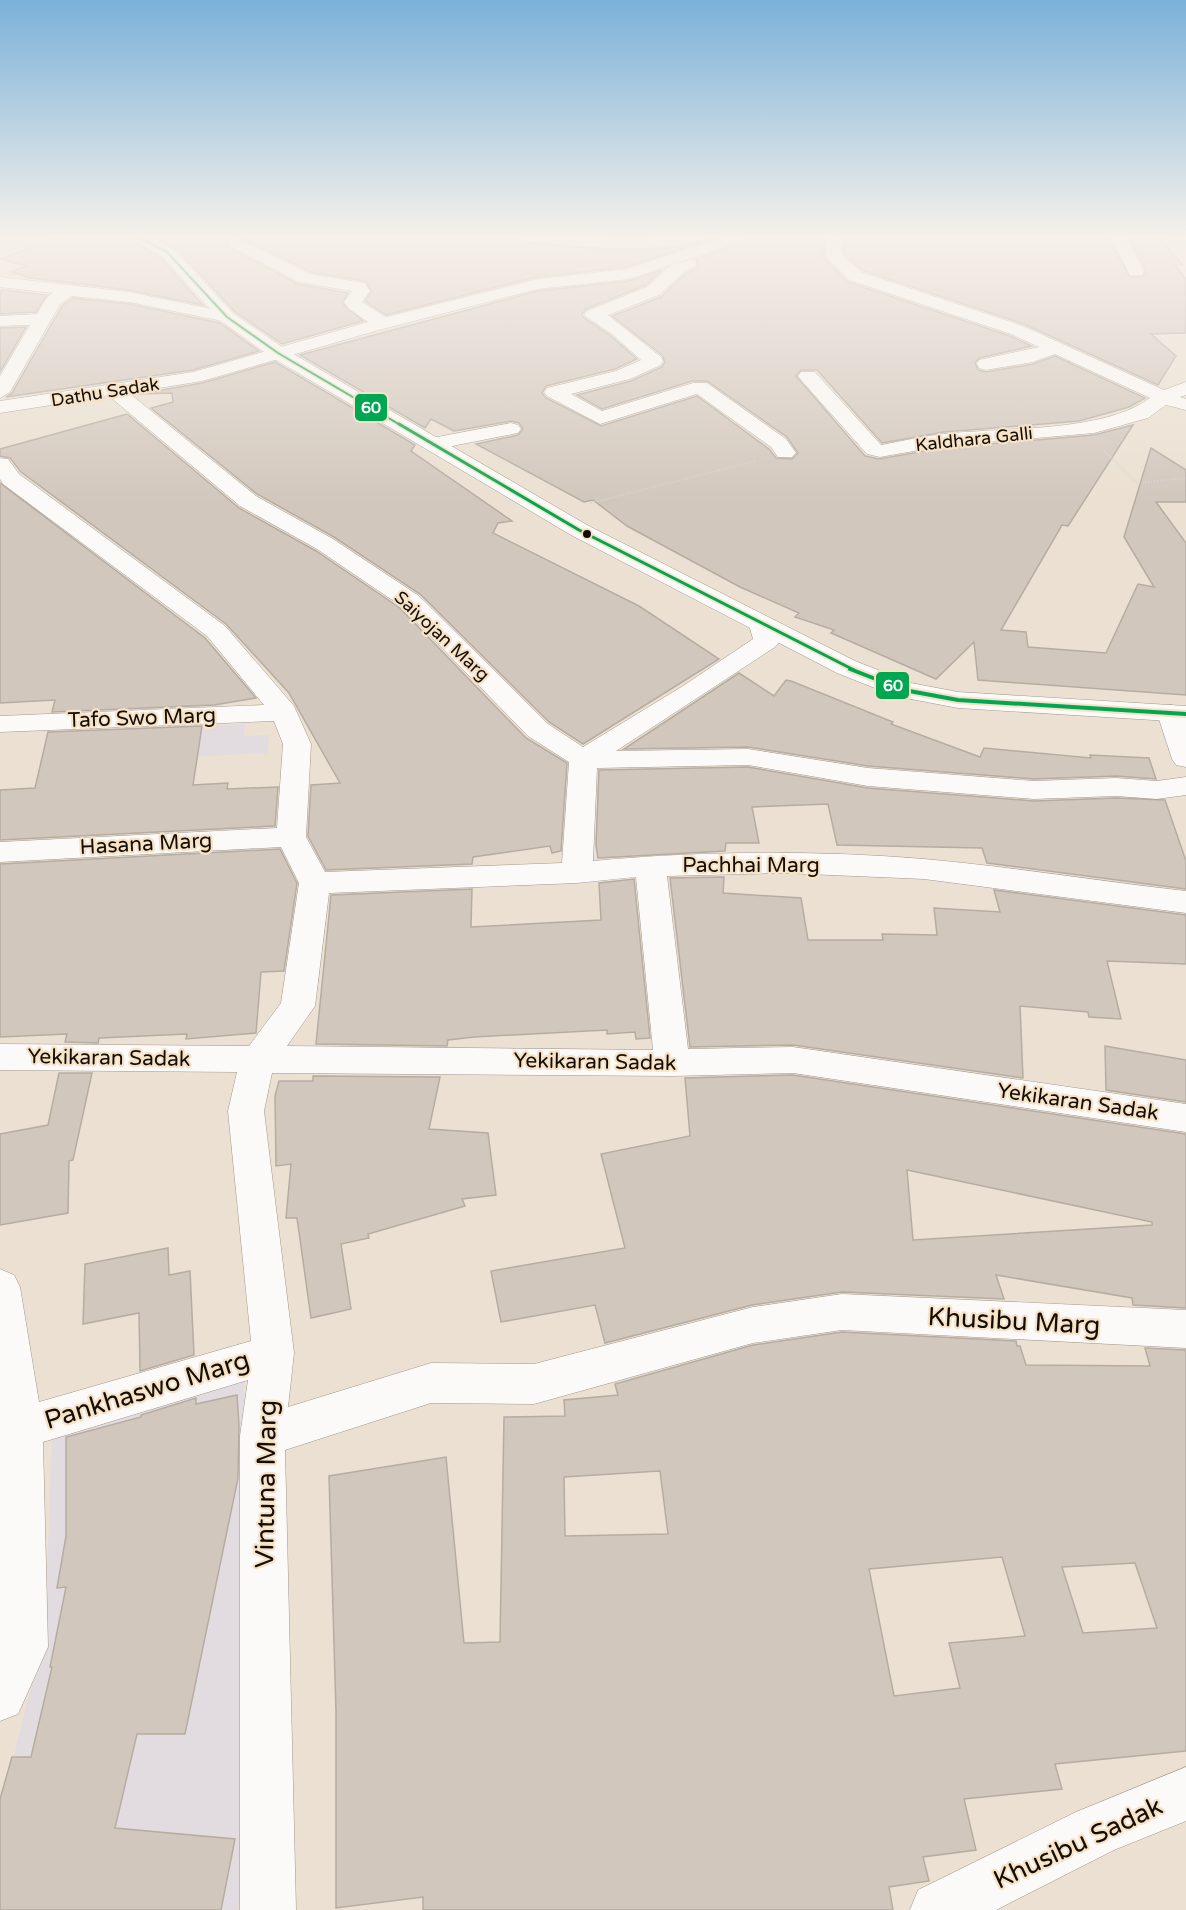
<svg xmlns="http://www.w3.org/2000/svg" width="1186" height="1910" viewBox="0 0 1186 1910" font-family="'Varela Round',sans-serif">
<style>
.education{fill:#e2dce1}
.building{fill:#d2c7bd;stroke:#b6aca2;stroke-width:1.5;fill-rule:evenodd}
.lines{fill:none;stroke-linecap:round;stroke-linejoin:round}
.minor-casing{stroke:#a0978c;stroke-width:1}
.major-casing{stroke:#a0978c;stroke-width:1}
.path{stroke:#d7d4d0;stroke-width:2;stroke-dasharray:1 2;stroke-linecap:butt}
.minor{fill:#fcfaf8;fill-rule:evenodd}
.major{fill:#fcfaf8;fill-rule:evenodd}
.bus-1-far2-casing{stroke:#f6e2c6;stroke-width:4.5}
.bus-1-far1-casing{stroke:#f6e2c6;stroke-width:6}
.bus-1-casing{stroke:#f6e2c6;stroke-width:8}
.bus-1-far2{stroke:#00a651;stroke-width:2}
.bus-1-far1{stroke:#00a651;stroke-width:3}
.bus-1{stroke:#00a651;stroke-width:4}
.bus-dot{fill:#140d05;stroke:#f6e2c6;stroke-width:2}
.labels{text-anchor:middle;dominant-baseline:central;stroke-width:4.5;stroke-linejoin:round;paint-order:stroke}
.far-street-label{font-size:18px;fill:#140d05;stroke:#f6e2c6}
.street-label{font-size:21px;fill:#140d05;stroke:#f6e2c6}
.near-street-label{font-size:26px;fill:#140d05;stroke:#f6e2c6}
.line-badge{stroke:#f6e2c6;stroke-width:2}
.badge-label{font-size:16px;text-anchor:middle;font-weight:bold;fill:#fff}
</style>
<rect width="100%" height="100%" fill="#ebe0d1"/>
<!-- education -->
<g class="education">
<path d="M245,724l-1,12 25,-1 -2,18 -112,6 6,-31z"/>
<path d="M244,1370l10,431 -16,109h-153l-85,-99 45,-180 7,-194z"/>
</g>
<!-- building -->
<g class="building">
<path d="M65,235h59l36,22 43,48 -74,-15 -99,-12 -19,-6 16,-6 -27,-7z"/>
<path d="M151,235h355l14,7 93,8 47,-1 40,-6 -73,24 -90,10 -151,38 -21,-14 7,-10 -7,-10 -54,-9 -73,-36 -8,2 -3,4 3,6 68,36 50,9 -6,10 21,18 -81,23 -48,-33 -59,-64z"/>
<path d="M756,235h67l1,23 24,24 162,54 22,10 -53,12 -4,5 3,7 8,2 47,-8 22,-8 90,42 -16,9 -50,14 -135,11 -62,11 -65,-73h-16l-5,6 69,80 14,3 63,-11 152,-13 39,-10 -65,101 -6,-1 -61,105 25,2 2,15 78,6 32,-69 16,3 -30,-50 27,-89 35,22v32h-30l30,41v152l-208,-15 -4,-38 -38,37 -105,-46 3,-3 -39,-13 4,-4 -59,-26 -113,-61 -34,-26 -9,2 -108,-58 42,-9 5,-6 -4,-6 -8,-2 -57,10 -23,-12 -6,9 -125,-73 238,-64 91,-10 33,-11 -16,15 -60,24 -4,5 1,3 28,19 26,23 -22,10 -69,17 -4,7 4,5 55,28 96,-30 72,53 7,9 16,1 6,-6 -11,-16 -80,-56h-15l-90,28 -25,-14 54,-14 31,-14 3,-5 -3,-7 -50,-39 49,-19 23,-22 14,-8 -2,-8 57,-19z"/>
<path d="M843,235l264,2 23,40h12l4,-7 -18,-34 28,-1 27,30h-8l11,14v54l-35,1 25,22 -18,29 -134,-61 -162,-54 -18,-16z"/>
<path d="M3,290l44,5 -11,17 -36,2v-23z"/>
<path d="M73,298l56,6 91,19 39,28 -66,19 -187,27 6,-4 50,-87z"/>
<path d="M26,327l-26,45v-44z"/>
<path d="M275,362l140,83 -4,6 101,70 -14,2 -5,10 146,73 80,53 -136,85 -34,-22 -129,-128 -86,-57 -77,-43 -106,-86 22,-6 -1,-9 -33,1 63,-11z"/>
<path d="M127,414l112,94 77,43 84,57 126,130 41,25 -6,88 -9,2 -2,-7 -77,11 -1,7 -146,6 -18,-34 3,-51 29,-2 -51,-90 -63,-69 -205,-152 -11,-14 -10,-2v-7z"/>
<path d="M0,483l205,155 51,60 -42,7 -162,7 3,-12 -55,3z"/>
<path d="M739,673l35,23 12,-16 5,1 102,41 -2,2 89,33 4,-9 107,10 -1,-3 59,3 7,21 -40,-3 -82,3 -166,-13 -120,-19 -124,2z"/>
<path d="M202,726l-9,59 35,-2 -1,6 51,-2 -3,39 -275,14v-50l35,-2 13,-56z"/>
<path d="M748,767l120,21 166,13 82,-3 49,2 21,61v28l-199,-26 -5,-15 -145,-3 -9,-41 -76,3 7,36h-33l-1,8 -127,7 -2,-13 3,-75z"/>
<path d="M280,849l17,34 -13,88 -23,1 -5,61 -70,6 1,-5 -88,4 -1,5 -33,-1 2,-8 -67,3v-173z"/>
<path d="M724,877l-1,16 78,5 7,42h75l-1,-6 55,1 -3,-27 66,4 -6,-22 192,25v49l-79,-3 14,58 -32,-2 -1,-5 -68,-6 3,72 -230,-33 -103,2 -20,-169z"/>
<path d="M634,879l16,159 -14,1 -1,-7 -28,2v-4l-133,7 -26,3 -1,6 -131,-2 15,-149 141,-6 -1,38 130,-7 -2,-37z"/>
<path d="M1105,1046l81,14v42l-80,-12z"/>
<path d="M59,1073h33l-19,87 -4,1 -1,52 -68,12v-91l48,-9z"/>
<path d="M793,1075l393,59v174l-53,-3 -1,-7 -136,-23 8,24 -162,-7 -90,13 -147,38 -10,-38 -94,17 -10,-51 134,-23 -24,-94 89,-18 -5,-58zM907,1170l245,52v3l-239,15z"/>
<path d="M313,1076l127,1 -11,52 59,4 8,62 -34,4 3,7 -97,28 1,4 -28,6 10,65 -40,9 -14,-100h-11l5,-54 -15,2 -1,-70 4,-15h34z"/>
<path d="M168,1248l1,27 21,-4 4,84 -54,16 -1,-58 -56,11 2,-60z"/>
<path d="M842,1332l174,9 1,5h3l6,19 124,1 -5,-18 41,2v401l-131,13 7,25 -98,10 12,51 -53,7 6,24 -40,6 4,23h-470v-13l-87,11v-197l-7,-235 117,-19 18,186 36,-1 4,-225 61,-1 -1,-16 54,-5 -3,-11 138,-39zM660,1471l8,63 -103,2 -1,-59zM1002,1557l23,79 -76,7 11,45 -66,8 -25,-127zM1135,1563l22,65 -74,5 -21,-66z"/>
<path d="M237,1395l2,30 -1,53 -53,256h-48l-22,94 120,11 -14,71h-221v-111l12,-42h19l21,-90h-2l16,-80 -9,1 9,-52v-99l75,-20v-2l55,-17v6z"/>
</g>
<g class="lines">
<defs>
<g id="minor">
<path d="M512,235l121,4 50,-4 25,1 -2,3c-62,16 -123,8 -186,1z"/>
<path d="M730,235h24l-2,3 -123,41 -91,10 -159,41 -177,51 -73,12 127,103 77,43 86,57 129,128 35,23 100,-61 70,-47 -4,-14 4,-5 9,-3 9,3 8,22 -4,5 -159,104 132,-2 120,19 166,13 82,-3 41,3 29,-4v18l-29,4 -41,-3 -82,3 -166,-13 -120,-21 -151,3 -4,93c109,-10 222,-11 331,-2 88,8 175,22 262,32v22l-262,-34 -140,-6 -117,3 21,173 105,-2 393,57v28l-393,-59 -121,3 -400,-3 -8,38 30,242 -6,54 143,-44 103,1 219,-57 89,-13 344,16v38l-344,-18 -89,13 -219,61 -103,-1 -146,47 11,460h-56v-474l8,-56 -205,62 5,205 -30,67 -18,7v-452l14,6 6,12 19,115 212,-61 -23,-230 9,-39 -237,-2v-26l249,2 32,-43 18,-120 -18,-36 -281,15v-20l277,-14 6,-84 -9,-23 -274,11v-16l264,-11 -57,-69 -204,-152 -3,-5v-21l8,1 11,15 206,152 69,80 17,38 -5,93 19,35 237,-9 7,-101 -41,-26 -127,-130 -84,-57 -77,-43 -131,-110 -109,17v-12l193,-29 175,-50 -19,-13 -5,-7 8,-11 -53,-9 -68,-36 -2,-3 2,-3 6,-2 73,36 55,9 5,8 -8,11 24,15 152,-38 89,-10zM636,877l17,173 -366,-4 28,-40 14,-113 248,-10z"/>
<path d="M825,235h16l1,20 19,17 162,54 141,64 22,-8v13l-6,2 6,2v11l-20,-5 -18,13 -54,15 -152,13 -62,11 -13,-3 -66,-74 -3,-4 3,-4h14l66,73c21,-4 42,-9 63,-11 59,-7 159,-1 206,-36l-95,-44 -22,8 -47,8 -7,-2 -2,-4 2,-4 60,-13 -28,-13 -162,-54 -23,-24z"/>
<path d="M1109,235h16l19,36 -2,4h-12z"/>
<path d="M689,260l6,1 2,4 -14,8 -24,22 -51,20 53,42 2,4 -2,4 -31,14 -59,15 31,17 91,-28h14l79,56 10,14 -4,4h-14l-7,-10 -74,-53 -97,30 -53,-28 -3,-4 3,-4 69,-17 25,-11 -29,-26 -28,-19 3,-4 60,-24 24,-22z"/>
<path d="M0,277l129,15 98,20 9,5 -9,5 -98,-20 -57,-6 -12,8 -50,88 -10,6v-22l30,-51 -30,1v-10l37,-2 10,-17 6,-4 -53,-6z"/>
<path d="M511,423l7,2 3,4 -3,4 -86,17 -7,-2 -3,-4 3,-4 7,-2z"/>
<path d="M1171,705l10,2 5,10v50l-10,-2 -4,-6 -15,-46 4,-6z"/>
<path d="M1186,1767v54l-72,29 -118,60h-86l8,-20 158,-78z"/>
</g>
<path id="major" d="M126,235h20l27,14 60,64 52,36 302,176 268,136 56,22 47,9 228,14v16l-228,-14 -63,-12 -58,-23 -266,-138 -300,-178 -50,-36 -60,-66z"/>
</defs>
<!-- minor casing -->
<use href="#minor" class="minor-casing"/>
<!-- major casing -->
<use href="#major" class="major-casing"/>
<!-- path -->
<g class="path">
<path d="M1104,451l33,32 49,-5"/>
<path d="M591,503l164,-42"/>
</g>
<!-- minor -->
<use href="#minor" class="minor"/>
<!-- major -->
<use href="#major" class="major"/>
<defs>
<path id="bus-1-far2" d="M134,235l33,17 60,65 51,36 124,73"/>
<path id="bus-1-far1" d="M399,424l180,106 275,140"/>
<path id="bus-1" d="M850,669l54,21 54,10 228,14"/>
</defs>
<!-- bus-1-far2 casing -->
<use href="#bus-1-far2" class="bus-1-far2-casing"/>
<!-- bus-1-far1 casing -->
<use href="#bus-1-far1" class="bus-1-far1-casing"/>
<!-- bus-1 casing -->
<use href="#bus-1" class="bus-1-casing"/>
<!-- bus-1-far2 -->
<use href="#bus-1-far2" class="bus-1-far2"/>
<!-- bus-1-far1 -->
<use href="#bus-1-far1" class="bus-1-far1"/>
<!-- bus-1 -->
<use href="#bus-1" class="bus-1"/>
</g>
<!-- sky -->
<linearGradient id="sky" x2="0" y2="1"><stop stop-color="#7bb1d8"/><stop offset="0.47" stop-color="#f6f1ea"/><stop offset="1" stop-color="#f6f1ea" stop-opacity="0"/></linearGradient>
<rect width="1186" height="502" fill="url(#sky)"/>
<!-- markers -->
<circle class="bus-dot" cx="587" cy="534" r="5"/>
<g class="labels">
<!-- far-street labels -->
<g class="far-street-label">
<text transform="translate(105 392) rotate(-9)">Dathu Sadak</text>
<text transform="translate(974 439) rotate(-6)">Kaldhara Galli</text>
<text transform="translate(442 636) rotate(43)">Saiyojan Marg</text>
</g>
<!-- street labels -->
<g class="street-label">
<text transform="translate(142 718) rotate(-2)">Tafo Swo Marg</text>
<text transform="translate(146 844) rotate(-3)">Hasana Marg</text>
<text x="751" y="865">Pachhai Marg</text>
<text transform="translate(109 1058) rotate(1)">Yekikaran Sadak</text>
<text transform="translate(595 1062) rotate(1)">Yekikaran Sadak</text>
<text transform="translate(1078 1102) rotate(8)">Yekikaran Sadak</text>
</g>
<!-- near-street labels -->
<g class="near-street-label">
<text transform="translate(1014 1321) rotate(3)">Khusibu Marg</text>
<text transform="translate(147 1390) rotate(-17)">Pankhaswo Marg</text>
<text transform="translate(266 1484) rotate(-89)">Vintuna Marg</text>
<text transform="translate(1078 1843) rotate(-25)">Khusibu Sadak</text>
</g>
</g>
<g class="line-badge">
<rect x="354" y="393" width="34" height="29" rx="6" fill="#00a651"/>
<rect x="875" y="671" width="35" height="29" rx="6" fill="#00a651"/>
</g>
<g class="badge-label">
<text x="371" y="413">60</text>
<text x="893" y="691">60</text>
</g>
</svg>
